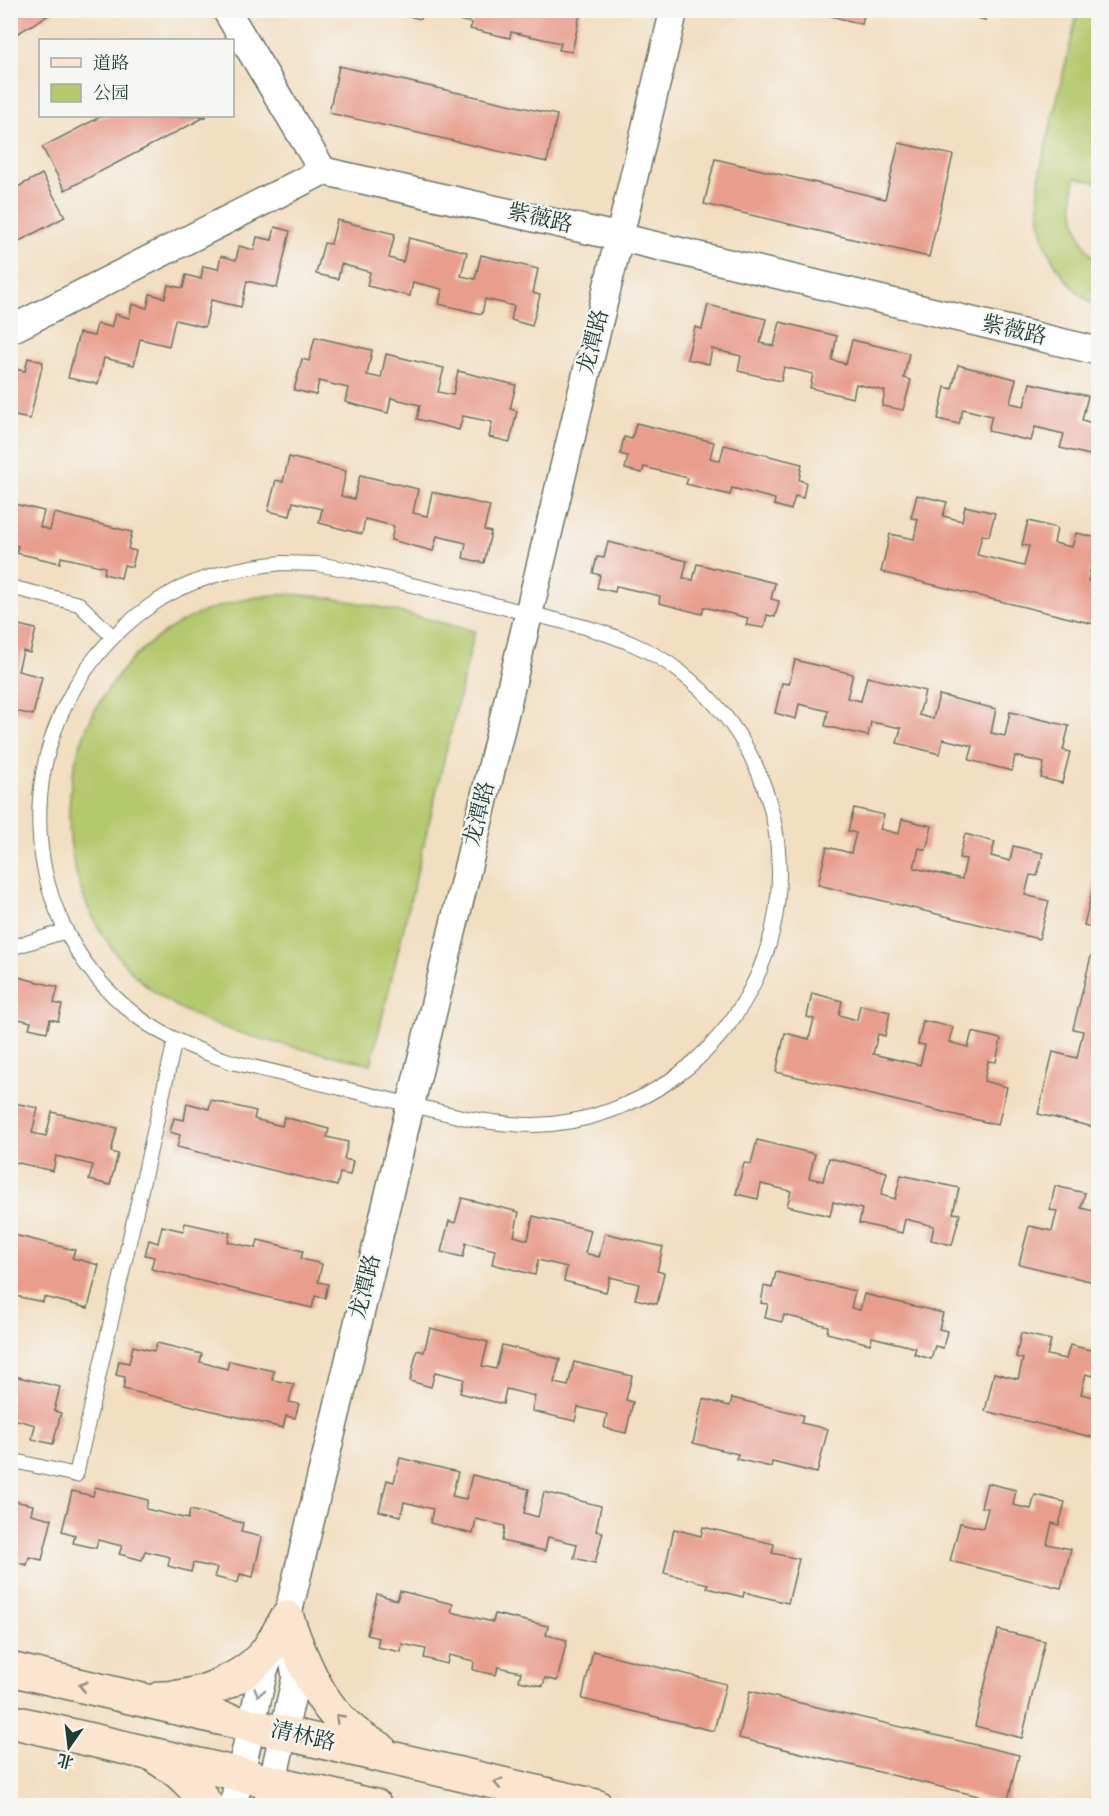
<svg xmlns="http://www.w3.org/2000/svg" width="1109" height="1816" viewBox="0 0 1109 1816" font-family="'IM FELL English','Noto Serif SC',serif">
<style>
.green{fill:#b4c86c;stroke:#6a8250;stroke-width:1.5}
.building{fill:#e89d8d}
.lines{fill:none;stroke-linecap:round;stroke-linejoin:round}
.lane-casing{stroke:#697565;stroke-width:16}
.street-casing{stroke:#697565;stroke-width:30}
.secondary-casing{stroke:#697565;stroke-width:36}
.lane{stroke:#fff;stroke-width:14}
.street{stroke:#fff;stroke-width:27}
.secondary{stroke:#fce5cf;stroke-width:33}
.oneway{stroke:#8e9182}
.oneway2{stroke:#8f9e9a}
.labels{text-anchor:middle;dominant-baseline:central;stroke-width:4.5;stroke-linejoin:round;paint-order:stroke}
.street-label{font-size:22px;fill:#1f3d34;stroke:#f6f6f2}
</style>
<rect width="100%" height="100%" fill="#f6f6f2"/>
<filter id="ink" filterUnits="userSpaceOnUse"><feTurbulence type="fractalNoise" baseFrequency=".0167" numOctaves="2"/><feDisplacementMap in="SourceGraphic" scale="12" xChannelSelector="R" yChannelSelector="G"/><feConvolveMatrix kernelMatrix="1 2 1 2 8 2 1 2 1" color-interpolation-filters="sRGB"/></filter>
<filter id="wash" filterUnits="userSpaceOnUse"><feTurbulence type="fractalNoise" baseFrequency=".008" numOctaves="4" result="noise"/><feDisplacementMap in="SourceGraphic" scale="24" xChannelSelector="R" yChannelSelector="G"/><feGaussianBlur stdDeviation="1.35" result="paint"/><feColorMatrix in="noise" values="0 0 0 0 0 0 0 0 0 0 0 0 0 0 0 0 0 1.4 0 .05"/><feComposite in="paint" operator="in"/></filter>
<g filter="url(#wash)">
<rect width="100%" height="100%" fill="#f2dec0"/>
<!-- green -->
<g class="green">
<path d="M1078,11h20v172l-23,-6c-6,33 2,62 23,88v44c-50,-37 -65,-76 -58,-138z"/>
<path d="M283,594c65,1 129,22 192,37l-104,433c-68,-16 -157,-28 -214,-70 -122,-92 -116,-280 11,-364 35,-23 74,-32 115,-36z"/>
</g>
<g id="blocks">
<!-- building -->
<g class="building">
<path d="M10,10h47l-47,28z"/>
<path d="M409,10h172l-9,42 -13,-2 2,-7 -50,-11 -1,6 -40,-9 2,-6 -50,-11 -1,7 -13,-3z"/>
<path d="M807,10h58l-3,14z"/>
<path d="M949,10h38l-2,10z"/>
<path d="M339,66l218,49 -10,47 -218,-49z"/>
<path d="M102,116h105l-142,74 -23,-43z"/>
<path d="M899,143l54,12 -24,102 -225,-53 11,-45 170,40z"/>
<path d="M42,174l23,43 -55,29v-55z"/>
<path d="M337,220l58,14 -6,24 14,4 6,-24 58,14 -6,24 14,3 6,-24 57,14 -5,24 7,2 -8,31 -21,-6 3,-14 -29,-7 -3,15 -43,-10 3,-15 -29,-7 -3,14 -43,-10 3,-14 -29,-8 -3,15 -22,-5 8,-31 7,1z"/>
<path d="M275,227l15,4 -13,57 -30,-7 -6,26 -30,-7 -6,27 -30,-7 -6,26 -29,-7 -6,26 -30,-7 -6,26 -30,-6 11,-45 15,3 3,-12 14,3 4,-13 14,4 3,-14 15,4 3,-14 15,4 3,-13 15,3 3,-13 15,4 2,-13 15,3 3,-13 15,4 3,-14 15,4 3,-13 15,3z"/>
<path d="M708,305l58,14 -6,24 14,3 6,-24 57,14 -5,24 14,4 6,-24 57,13 -5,25 7,2 -8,30 -21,-4 3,-15 -29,-7 -3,14 -43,-10 3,-14 -29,-7 -3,14 -43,-10 3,-15 -29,-7 -3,15 -22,-5 8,-32 7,2z"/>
<path d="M315,337l57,13 -5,25 14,3 5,-24 58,14 -6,24 15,3 5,-24 58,14 -6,24 7,2 -7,31 -21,-5 3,-15 -29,-6 -4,14 -42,-11 3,-14 -29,-7 -3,15 -43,-11 3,-14 -29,-7 -3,14 -22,-5 8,-31 7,2z"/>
<path d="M28,358l15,4 -13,57 -20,-4v-47l15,3z"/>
<path d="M958,365l58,14 -6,24 14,3 6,-23 58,13 -6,24 14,4 2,-7v40l-38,-9 4,-14 -29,-7 -4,14 -43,-10 4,-15 -29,-7 -4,15 -21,-5 7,-32 7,2z"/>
<path d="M636,423l78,19 -4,16 10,3 4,-16 78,19 -3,16 7,2 -3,16 -8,-2 -4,14 -17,-5 1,-6 -43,-11 -2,7 -44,-11 2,-6 -44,-11 -2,6 -17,-4 3,-13 -8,-2 4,-17 8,2z"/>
<path d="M289,457l57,14 -5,25 13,3 6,-24 58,14 -5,24 14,3 5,-24 58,14 -6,24 7,2 -7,31 -21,-5 3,-15 -29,-7 -4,15 -42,-11 3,-14 -29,-7 -3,15 -43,-11 3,-14 -29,-7 -3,14 -22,-5 8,-31 7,2z"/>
<path d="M917,495l30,7 -4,14 19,5 3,-15 30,7 -6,23 -7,-1 -5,20 47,11 5,-20 -7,-1 6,-24 29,7 -3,15 18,4 4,-14 22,5v25l-6,-1 -4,19 10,3v41l-217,-53 9,-38 24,5 4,-20 -7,-1z"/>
<path d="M10,503l34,8 -4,16 10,3 4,-17 78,19 -4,17 8,2 -4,16 -8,-2 -3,13 -17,-4 1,-7 -44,-10 -1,6 -44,-10 2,-7 -8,-2z"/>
<path d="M608,542l79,19 -4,17 10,2 4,-16 78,19 -4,16 8,2 -4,16 -8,-2 -3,13 -18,-3 2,-7 -44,-11 -2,7 -43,-11 1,-7 -44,-10 -1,6 -18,-4 3,-13 -7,-2 4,-16 7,1z"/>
<path d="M10,623l26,6 -6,24 -7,-2 -5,20 24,6 -9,38 -23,-5z"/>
<path d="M795,660l58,14 -6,24 14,3 6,-24 58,14 -6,24 14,4 6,-24 57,14 -5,24 14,3 5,-24 59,14 -6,24 7,2 -8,31 -21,-5 3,-15 -29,-7 -3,15 -43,-11 4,-14 -30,-7 -3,15 -43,-11 4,-15 -30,-6 -3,14 -43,-10 3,-15 -29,-7 -3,15 -21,-6 7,-30 7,1z"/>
<path d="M854,808l30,7 -4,14 19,5 3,-15 30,7 -6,24 -7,-2 -5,20 48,11 4,-20 -7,-1 6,-24 30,8 -4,14 19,5 3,-15 30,7 -6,23 -7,-1 -5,20 24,6 -10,38 -221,-54 9,-38 24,6 5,-20 -8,-2z"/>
<path d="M1098,867v62l-14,-4z"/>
<path d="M1091,956l7,2v170l-60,-14 15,-62 24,6 6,-27 -10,-2z"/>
<path d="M10,975l48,12 -4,16 8,2 -4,16 -8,-2 -3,13 -18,-4 2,-6 -21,-5z"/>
<path d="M812,993l30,8 -3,14 18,5 3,-15 30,7 -5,24 -7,-2 -5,20 47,11 5,-20 -7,-1 5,-23 30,6 -4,15 19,5 4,-15 29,7 -5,23 -8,-1 -4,20 23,6 -9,38 -222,-53 9,-39 24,6 5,-20 -7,-2z"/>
<path d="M211,1100l45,11 -2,8 28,7 2,-9 45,12 -2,8 21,5 -4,17 9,2 -3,14 -10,-2 -3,13 -160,-39 3,-12 -10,-3 4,-14 10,2 3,-17 22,6z"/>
<path d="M10,1102l28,6 -6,25 14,3 6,-24 65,16 -6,24 7,2 -8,31 -21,-5 4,-15 -37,-9 -3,15 -43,-10 3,-15 -3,-1z"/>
<path d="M757,1140l58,14 -6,24 14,3 6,-23 58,14 -6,23 14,4 6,-24 58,13 -6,25 7,1 -8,31 -21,-5 3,-14 -29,-7 -3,14 -43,-10 3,-14 -29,-7 -3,14 -43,-10 4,-15 -30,-7 -3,15 -22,-5 8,-31 7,1z"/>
<path d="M1055,1186l30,7 -4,15 17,4v71l-79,-19 10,-38 23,5 5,-20 -7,-1z"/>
<path d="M462,1198l57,14 -5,24 14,4 5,-24 58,14 -6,23 14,4 6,-24 58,14 -6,24 7,2 -7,31 -22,-5 4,-15 -29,-7 -4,15 -42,-11 3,-14 -29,-7 -3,15 -43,-11 3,-14 -29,-7 -3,14 -22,-5 8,-31 6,2z"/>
<path d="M185,1223l45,10 -2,9 28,6 2,-8 45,11 -2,8 21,5 -4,18 10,2 -3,14 -10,-2 -3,12 -161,-39 3,-12 -9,-2 4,-15 9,3 4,-17 21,5z"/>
<path d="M10,1234l65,16 -3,8 27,7 -11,43 -44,-11 -1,5 -33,-7z"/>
<path d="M776,1272l79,19 -4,17 9,2 4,-16 79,19 -4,16 8,2 -4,17 -8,-2 -4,13 -17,-5 2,-6 -44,-11 -2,7 -43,-11 1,-7 -44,-11 -2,7 -17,-4 3,-14 -7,-1 3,-17 8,2z"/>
<path d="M430,1328l58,14 -6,24 14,3 6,-24 58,14 -6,24 14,3 6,-24 58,14 -6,24 7,2 -7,31 -22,-5 3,-14 -29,-7 -3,14 -43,-10 3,-15 -29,-7 -3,15 -43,-11 4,-14 -29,-7 -4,15 -21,-6 7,-31 7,2z"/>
<path d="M1021,1333l30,7 -4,15 19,4 4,-14 28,7 -5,24 -7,-2 -5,20 17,4v30l-2,10 -111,-27 9,-38 24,6 5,-20 -7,-2z"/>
<path d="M157,1343l45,11 -2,8 27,7 2,-8 45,10 -2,9 22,4 -5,18 10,2 -4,14 -9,-2 -3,12 -160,-39 2,-12 -9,-2 3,-14 10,2 4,-17 21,5z"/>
<path d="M10,1375l50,12 -6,24 7,2 -8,31 -21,-5 3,-14 -25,-7z"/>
<path d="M732,1398l71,17 -2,8 27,6 -11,44 -45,-11 -1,5 -35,-8 2,-5 -45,-11 10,-44 27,7z"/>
<path d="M400,1458l58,14 -6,24 14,3 6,-24 57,14 -5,24 14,4 6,-25 57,14 -5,25 7,1 -8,31 -21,-5 3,-14 -29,-7 -3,14 -43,-10 3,-15 -29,-7 -3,15 -43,-11 3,-14 -29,-7 -3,14 -22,-5 8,-31 7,2z"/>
<path d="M987,1483l29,7 -3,15 18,4 4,-14 30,7 -6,23 -7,-2 -5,21 24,5 -10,39 -111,-27 10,-38 23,5 5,-20 -7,-1z"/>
<path d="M95,1487l53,13 -2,9 42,10 2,-9 53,13 -2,9 21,5 -9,40 -13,-3 -2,9 -24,-6 3,-9 -24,-5 -2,9 -23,-6 2,-9 -25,-6 -3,9 -23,-6 3,-8 -24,-6 -2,8 -23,-5 2,-8 -13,-4 10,-40 21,5z"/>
<path d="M10,1500l23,5 -2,9 21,5 -10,41 -13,-3 -2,8 -17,-4z"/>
<path d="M703,1527l71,17 -2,9 27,6 -11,44 -44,-11 -1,5 -36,-9 1,-4 -44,-11 10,-44 27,7z"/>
<path d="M400,1591l53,13 -2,8 42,10 2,-8 53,12 -2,9 21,5 -10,41 -12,-3 -2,8 -24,-5 2,-9 -23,-5 -2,8 -23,-5 1,-9 -25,-6 -2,9 -23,-6 2,-9 -24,-5 -1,8 -24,-5 2,-9 -12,-3 10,-41 20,6z"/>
<path d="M998,1630l47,11 -23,97 -47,-12z"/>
<path d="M593,1651l133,33 -12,47 -132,-32z"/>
<path d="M750,1691l269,64 -12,48 -268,-65z"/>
</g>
</g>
</g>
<g filter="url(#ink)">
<use href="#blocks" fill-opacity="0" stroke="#697565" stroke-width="1.5"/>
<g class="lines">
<defs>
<g id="lane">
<path d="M282,563l35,1 33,6 235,57c33,10 66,22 94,44 134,102 133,303 -1,404 -41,30 -93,49 -144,50 -23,0 -45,-3 -68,-7l-234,-56c-33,-11 -66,-24 -94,-45 -138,-105 -129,-312 12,-411 39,-28 85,-38 132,-43z"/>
<path d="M10,587l69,17 34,33"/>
<path d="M10,944l7,2 49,-15"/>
<path d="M10,1460l66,15 99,-435"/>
</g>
<g id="street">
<path d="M226,10l97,161"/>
<path d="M10,330l313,-159 296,66 479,114"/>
<path d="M233,1806l31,-136 23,-52 387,-1608"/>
<path d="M267,1806l29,-129 -5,-31"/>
</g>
<g id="secondary">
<path d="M287,1618c18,52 39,105 92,130"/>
<path d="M10,1669l586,137"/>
<path d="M161,1698c36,1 84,-19 106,-47 7,-10 13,-22 20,-33"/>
<path d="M10,1721l365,85"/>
<path d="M159,1759c21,12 35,26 48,47"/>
</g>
</defs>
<!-- lane casing -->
<use href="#lane" class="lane-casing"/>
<!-- street casing -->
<use href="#street" class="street-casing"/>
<!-- secondary casing -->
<use href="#secondary" class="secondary-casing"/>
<!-- lane -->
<use href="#lane" class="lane"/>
<!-- street -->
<use href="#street" class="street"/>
<!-- secondary -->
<use href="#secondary" class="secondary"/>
</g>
<!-- one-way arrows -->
<defs><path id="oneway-chevron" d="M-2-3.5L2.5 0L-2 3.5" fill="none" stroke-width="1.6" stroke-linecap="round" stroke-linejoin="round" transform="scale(1.5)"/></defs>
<g class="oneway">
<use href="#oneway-chevron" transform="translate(83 1686) rotate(-167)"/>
<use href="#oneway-chevron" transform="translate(339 1718) rotate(-134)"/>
<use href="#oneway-chevron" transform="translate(498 1783) rotate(-167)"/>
</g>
<use class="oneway2" href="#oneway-chevron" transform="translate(259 1692) rotate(103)"/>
</g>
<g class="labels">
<!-- street labels -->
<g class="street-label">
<text transform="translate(540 219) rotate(13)">紫薇路</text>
<text transform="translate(1014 331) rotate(13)">紫薇路</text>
<text transform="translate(594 342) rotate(-76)">龙潭路</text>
<text transform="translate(480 814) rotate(-76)">龙潭路</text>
<text transform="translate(366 1287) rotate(-76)">龙潭路</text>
<text transform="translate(303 1737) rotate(13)">清林路</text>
</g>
</g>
<!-- margin -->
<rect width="1109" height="1816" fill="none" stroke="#f6f6f2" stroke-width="36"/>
<!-- legend -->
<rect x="39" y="39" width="195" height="78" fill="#f6f6f2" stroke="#a0aca6" stroke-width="1.5"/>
<rect x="51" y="58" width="30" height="9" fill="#fce5cf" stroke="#a0aca6" stroke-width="1.5"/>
<text x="93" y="69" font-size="18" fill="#1f3d34">道路</text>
<rect x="51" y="84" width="30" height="18" fill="#b4c86c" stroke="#a0aca6" stroke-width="1.5"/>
<text x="93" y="99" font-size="18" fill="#1f3d34">公园</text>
<!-- north arrow -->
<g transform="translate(69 1747) rotate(194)" stroke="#f6f6f2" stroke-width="4.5" paint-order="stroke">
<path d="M0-4.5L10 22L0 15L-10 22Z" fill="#1f3d34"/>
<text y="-9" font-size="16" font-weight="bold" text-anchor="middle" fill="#1f3d34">北</text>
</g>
</svg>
